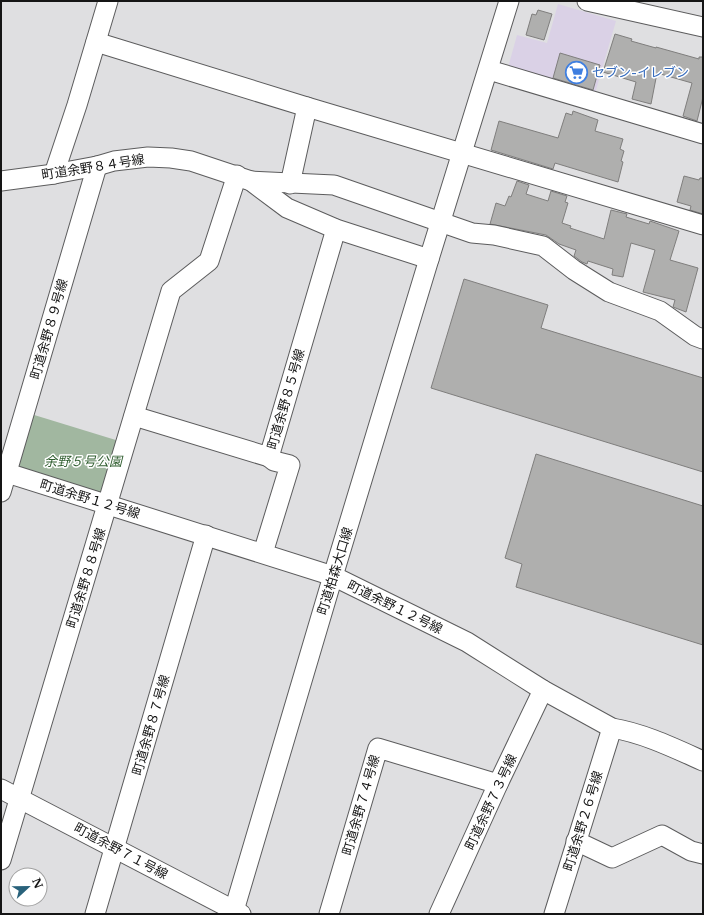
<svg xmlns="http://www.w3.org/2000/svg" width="704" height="915" viewBox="0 0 704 915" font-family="'Libre Baskerville','Noto Sans JP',serif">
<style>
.commercial{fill:#dad1e6}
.green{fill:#a1b7a0}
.building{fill:#afafae;stroke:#7f7e7d}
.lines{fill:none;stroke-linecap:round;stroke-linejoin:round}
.minor-casing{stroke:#5c5c5d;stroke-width:21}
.minor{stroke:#fff;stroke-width:19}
.labels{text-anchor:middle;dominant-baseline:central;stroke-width:3;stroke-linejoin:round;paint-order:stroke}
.shop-label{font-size:13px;fill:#366cbe;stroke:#fff;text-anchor:start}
.street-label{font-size:13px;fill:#151515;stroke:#fff}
.park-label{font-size:13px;font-style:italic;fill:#2f5d2f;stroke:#fff}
</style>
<rect width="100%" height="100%" fill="#dfdfe1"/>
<!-- commercial -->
<path class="commercial" d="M558,4l58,17 -22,76 -87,-26 10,-36 30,8z"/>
<!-- green -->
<path class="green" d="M31,414l88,27 -15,52 -7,3 -78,-25 -2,-6z"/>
<!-- building -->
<g class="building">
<path d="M538,10l14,4 -8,26 -18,-5 6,-21 4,1z"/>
<path d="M615,34l17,5 -1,2 25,7v-1l43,12v-2h4v40l-6,24 -14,-5 9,-33 -35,-10 -6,31 -19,-5 4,-17 -33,-10z"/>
<path d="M560,53l40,12 -7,25 -40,-12z"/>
<path d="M573,111l25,9 -3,11 28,8 -3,10 4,2 -3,10 2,1 -5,20 -63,-19 -2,6 -62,-19 8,-29 59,17 8,-25 6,2z"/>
<path d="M684,176l15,4 1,-2h3v36l-13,-4 1,-4 -14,-4z"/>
<path d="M517,181l12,4 -3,9 22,7 3,-10 16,5 -2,6 3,1 -6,20 9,3 -1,2 34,11 7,-29 16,4 -1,3 23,7 1,-3 29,10 -9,29 28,8 -12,44 -13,-5 2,-7 -32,-8 12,-42 -24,-7 -8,34 -11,-2 1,-6 -25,-8 -1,3 -5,-2 -8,-6 2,-6 -17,-6 -13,-9 -56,-11 6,-21 9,3 4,-10 2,1z"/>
<path d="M464,279l84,26 -7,23 162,50v94l-272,-84z"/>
<path d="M536,454l167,52v139l-187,-58 6,-23 -17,-6z"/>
</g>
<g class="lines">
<defs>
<g id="minor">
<path d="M587,1l116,26"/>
<path d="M96,42l211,65 396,118"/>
<path d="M489,70l214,64"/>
<path d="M54,174l23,-69 31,-104"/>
<path d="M1,181l53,-7 43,-8 17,-5 34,-4 23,1 20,3 60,20 36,27 49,21 93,30"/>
<path d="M251,181l83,4 138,48 22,2 49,11 31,24 35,22 51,19 35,25 8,3"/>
<path d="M290,184l17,-77"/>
<path d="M134,416l135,41 67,-228"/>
<path d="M1,471l332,105 134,66 76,48 69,38c31,5 62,20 91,33"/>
<path d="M1,492l96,-326"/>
<path d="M263,553l27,-88 -16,-4 -5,-4"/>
<path d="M1,789l240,125"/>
<path d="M576,841l36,17 50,-23 29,16 12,3"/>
<path d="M1,860l170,-569 38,-30 28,-86"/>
<path d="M95,914l111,-379"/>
<path d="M233,914l100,-338 96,-317 80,-258"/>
<path d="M329,914l49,-166 120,36"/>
<path d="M439,914l59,-130 45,-94"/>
<path d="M554,914l58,-186"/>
</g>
</defs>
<!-- minor casing -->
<use href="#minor" class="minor-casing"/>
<!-- minor -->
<use href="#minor" class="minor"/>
</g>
<!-- icons -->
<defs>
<symbol id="supermarket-ring" viewBox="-11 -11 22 22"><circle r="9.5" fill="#fff" stroke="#3f7fe0" stroke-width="1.5"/><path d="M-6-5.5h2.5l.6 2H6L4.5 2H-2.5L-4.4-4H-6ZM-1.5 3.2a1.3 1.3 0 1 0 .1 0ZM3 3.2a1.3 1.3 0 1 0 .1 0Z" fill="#3f7fe0"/></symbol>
</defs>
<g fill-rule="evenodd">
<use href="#supermarket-ring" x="564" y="60" width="25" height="25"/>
</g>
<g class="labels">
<!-- shop labels -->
<g class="shop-label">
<text x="592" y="72">セブン-イレブン</text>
</g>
<!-- street labels -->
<g class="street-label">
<text transform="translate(93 167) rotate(-9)">町道余野８４号線</text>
<text transform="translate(49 329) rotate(-74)">町道余野８９号線</text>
<text transform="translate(286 399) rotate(-74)">町道余野８５号線</text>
<text transform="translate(90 499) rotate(17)">町道余野１２号線</text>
<text transform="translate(335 571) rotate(-73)">町道柏森大口線</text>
<text transform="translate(86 578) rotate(-73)">町道余野８８号線</text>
<text transform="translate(395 607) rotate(26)">町道余野１２号線</text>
<text transform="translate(151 725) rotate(-74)">町道余野８７号線</text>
<text transform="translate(491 802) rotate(-65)">町道余野７３号線</text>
<text transform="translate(361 805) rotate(-74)">町道余野７４号線</text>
<text transform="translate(583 821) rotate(-73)">町道余野２６号線</text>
<text transform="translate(121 851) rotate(28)">町道余野７１号線</text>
</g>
<!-- park labels -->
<g class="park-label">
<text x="83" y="461">余野５号公園</text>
</g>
</g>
<!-- border -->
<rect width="704" height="915" fill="none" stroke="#151515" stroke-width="4"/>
<!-- north arrow -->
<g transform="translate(28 887) rotate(68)"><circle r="19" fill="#ffffff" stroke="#a1a1a1"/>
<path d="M0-3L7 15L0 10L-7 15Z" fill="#29627b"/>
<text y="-6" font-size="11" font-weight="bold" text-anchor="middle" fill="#151515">N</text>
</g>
</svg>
